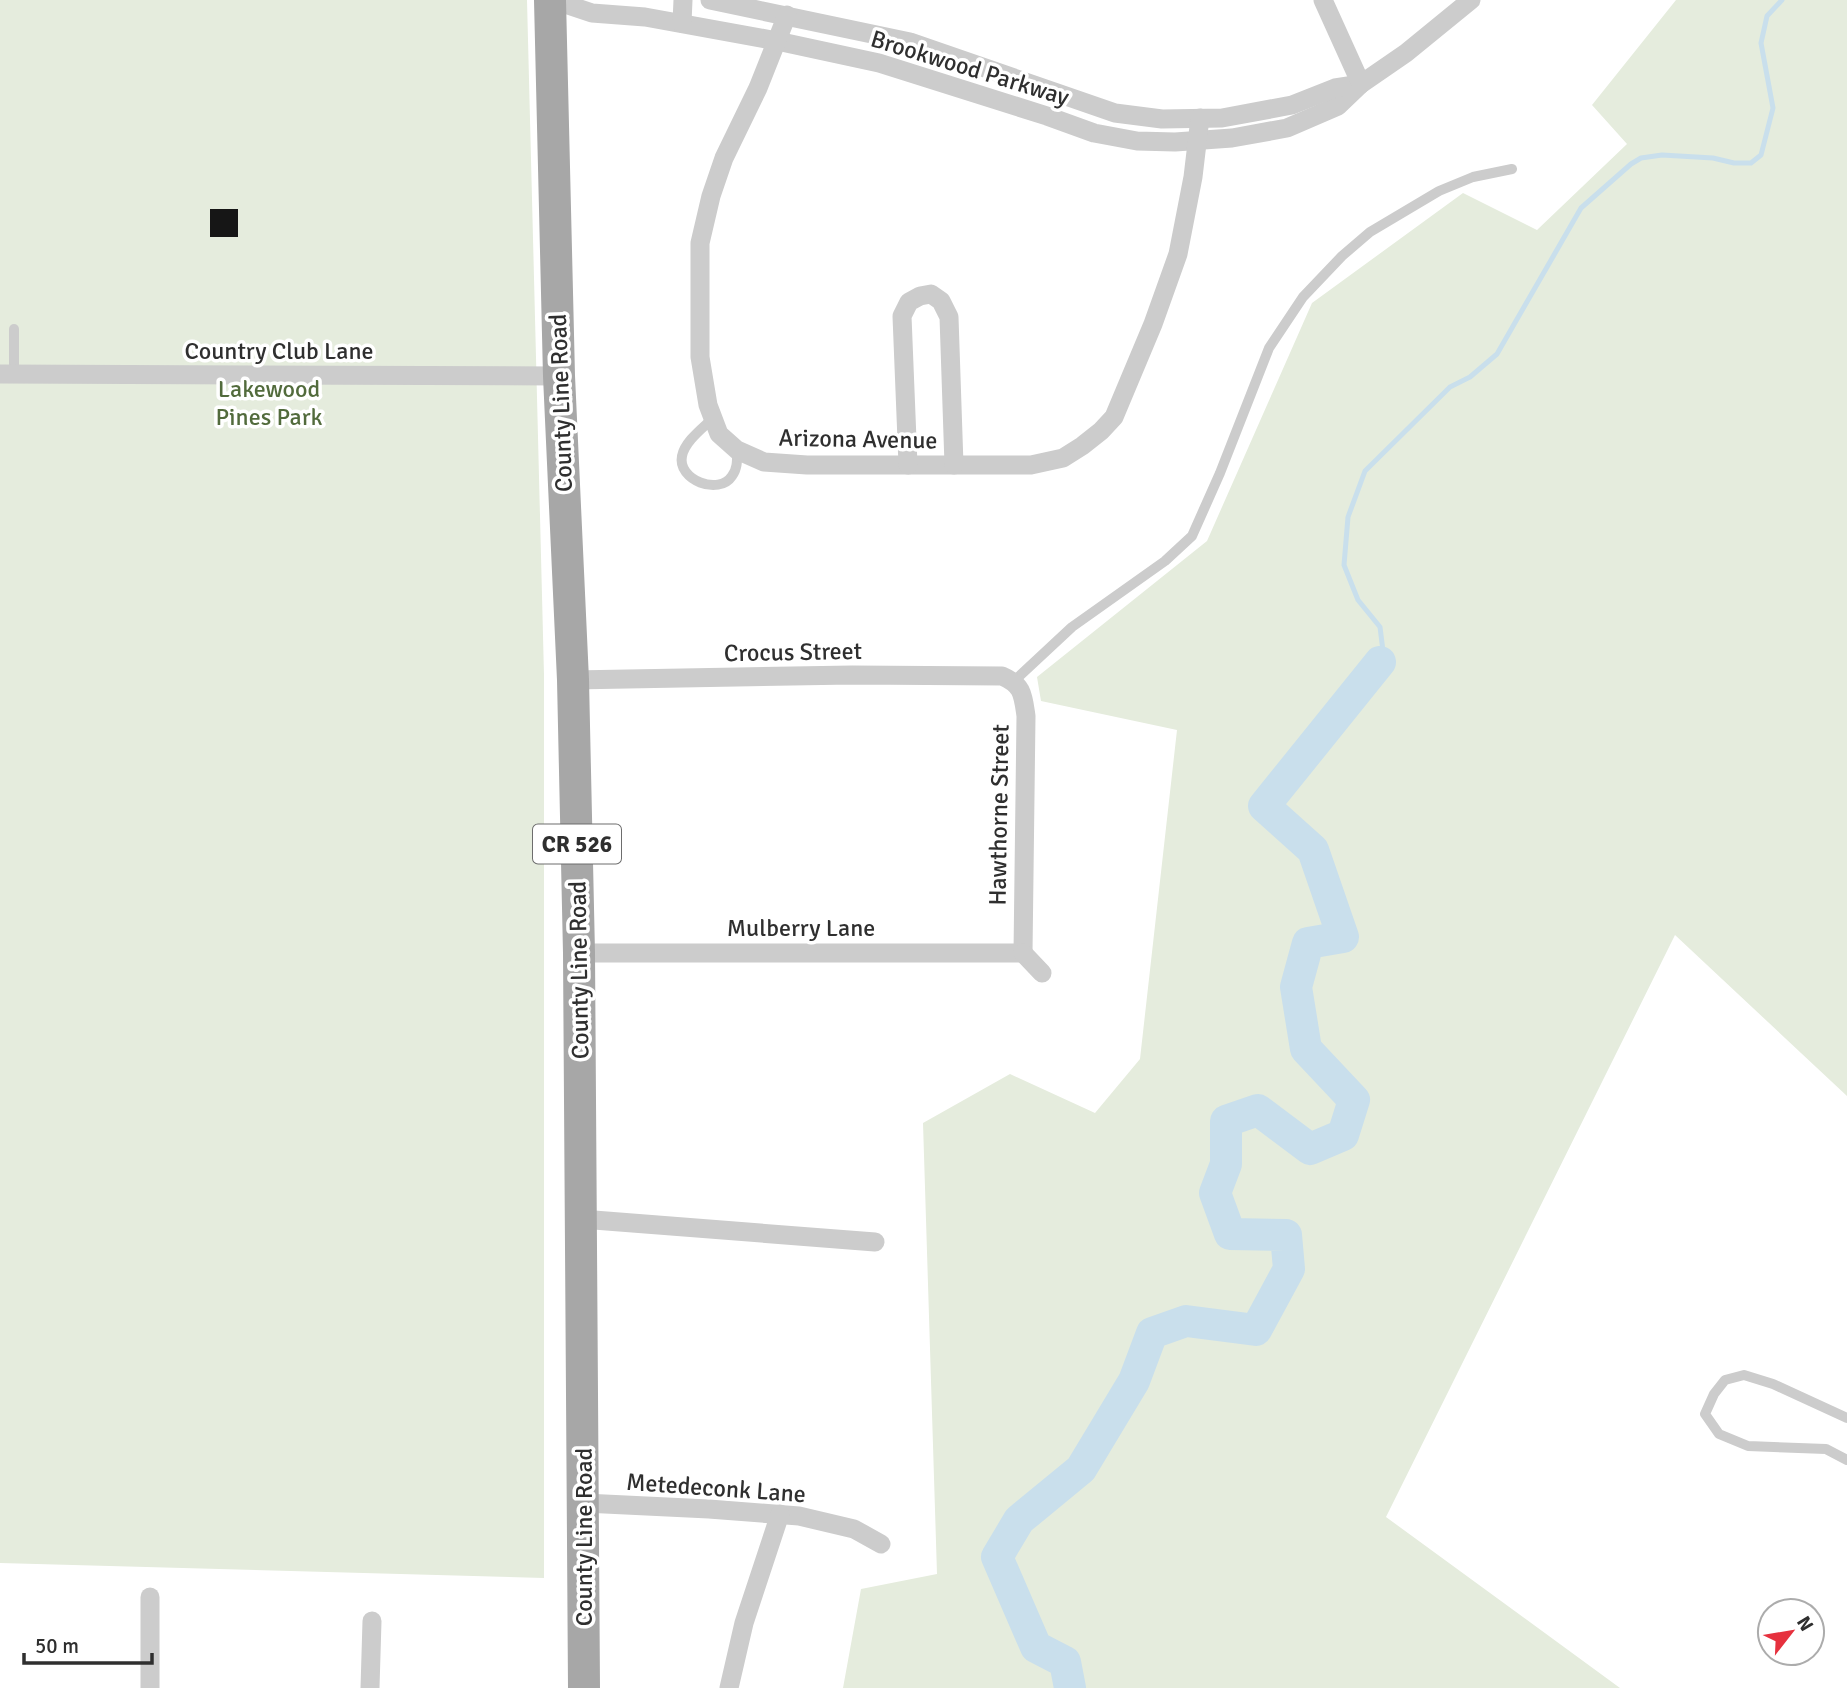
<svg xmlns="http://www.w3.org/2000/svg" width="1847" height="1688" viewBox="0 0 1847 1688" font-family="Signika,sans-serif">
<style>
.green{fill:#e5ecdd}
.lines{fill:none;stroke-linecap:round;stroke-linejoin:round}
.stream{stroke:#c9dfec;stroke-width:5}
.river{stroke:#c9dfec;stroke-width:32}
.building{fill:#161616}
.service{stroke:#ccc;stroke-width:10}
.minor{stroke:#ccc;stroke-width:19}
.primary{stroke:#a7a7a7;stroke-width:32}
.labels{text-anchor:middle;dominant-baseline:central;stroke-width:7;stroke-linejoin:round;paint-order:stroke}
.shield{fill:#fff;stroke:#6d6d6d;stroke-width:2}
.shield-label{font-size:23px;font-weight:bold;fill:#2f2f2f}
.street-label{font-size:24px;fill:#2f2f2f;stroke:#fff}
.park-label{font-size:24px;fill:#526b3c;stroke:#fff}
</style>
<rect width="100%" height="100%" fill="#fff"/>
<!-- green -->
<g class="green">
<path d="M0,0h527l17,675v903l-544,-15z"/>
<path d="M1676,0h171v1096l-172,-161 -289,582 234,171h-777l18,-99 76,-15 -14,-451 87,-49 85,39 45,-54 37,-329 -136,-29 -4,-24 170,-136 105,-238 151,-110 74,37 90,-86 -35,-39z"/>
</g>
<g class="lines">
<!-- stream -->
<path class="stream" d="M1380,662l3,-11 -3,-24 -22,-27 -14,-35 4,-48 17,-46 85,-84 20,-10 27,-23 84,-146 50,-44 10,-6 21,-3 51,3 21,5h17l10,-8 12,-47 -12,-65 6,-27 15,-16"/>
<!-- river -->
<path class="river" d="M1070,1688l-5,-26 -29,-15 -39,-90 22,-37 62,-51 53,-88 18,-48 34,-12 70,9 33,-61 -3,-34 -56,-1 -15,-41 11,-29v-43l32,-11 52,39 33,-14 11,-35 -48,-51 -10,-62 12,-44 35,-6 -30,-87 -49,-44 116,-144"/>
</g>
<!-- building -->
<rect class="building" x="210" y="209" width="28" height="28"/>
<g class="lines">
<!-- service -->
<g class="service">
<path d="M14,374v-45"/>
<path d="M713,418c-10,10 -28,23 -31,38 -5,24 37,40 50,20 6,-8 5,-17 5,-26"/>
<path d="M1014,681l58,-54 93,-66 27,-25 28,-63 49,-125 34,-51 39,-41 28,-24 69,-41 34,-14 39,-8"/>
<path d="M1847,1418l-74,-34 -29,-9 -19,5 -11,14 -9,20 14,20 29,12 78,3 21,11"/>
</g>
<!-- minor -->
<g class="minor">
<path d="M553,0l39,13 53,4 132,24 102,22 168,53 47,17 43,8 38,1 57,-4 55,-10 51,-22 23,-22 45,-31 65,-53"/>
<path d="M710,0l200,42 205,71 47,6 60,-1 70,-13 43,-17 26,-4"/>
<path d="M1323,0l38,84"/>
<path d="M787,15l-29,73 -34,70 -13,38 -11,47v114l8,48 11,29 18,16 27,12 43,3h224l32,-7 19,-12 19,-15 13,-14 39,-93 25,-70 15,-77 7,-59"/>
<path d="M682,23l1,-23"/>
<path d="M0,374l559,2"/>
<path d="M908,465l-6,-149 7,-14 11,-6 11,-2 10,7 8,16 5,148"/>
<path d="M573,680l279,-5 150,1c21,9 21,19 24,40l-3,237"/>
<path d="M579,953h444"/>
<path d="M1023,953l19,20"/>
<path d="M581,1219l294,23"/>
<path d="M584,1503l125,6 90,7 55,13 27,15"/>
<path d="M150,1688v-91"/>
<path d="M370,1688l2,-67"/>
<path d="M729,1688l15,-65 36,-109"/>
</g>
<!-- primary -->
<path class="primary" d="M550,0l9,376 14,304 6,273 5,735"/>
</g>
<g class="labels">
<!-- shield labels -->
<rect class="shield" x="533" y="824.5" width="88" height="39" rx="5"/>
<g class="shield-label">
<text x="577" y="844">CR 526</text>
</g>
<!-- street labels -->
<g class="street-label">
<text transform="translate(970 68) rotate(17)">Brookwood Parkway</text>
<text x="279" y="351">Country Club Lane</text>
<text transform="translate(561 403) rotate(-92)">County Line Road</text>
<text transform="translate(858 439) rotate(1)">Arizona Avenue</text>
<text transform="translate(793 652) rotate(-1)">Crocus Street</text>
<text transform="translate(999 815) rotate(-89)">Hawthorne Street</text>
<text x="801" y="928">Mulberry Lane</text>
<text transform="translate(579 970) rotate(-91)">County Line Road</text>
<text transform="translate(716 1488) rotate(4)">Metedeconk Lane</text>
<text transform="translate(584 1537) rotate(-90)">County Line Road</text>
</g>
<!-- park labels -->
<g class="park-label">
<text x="269" y="389">Lakewood<tspan x="269" dy="28">Pines Park</tspan></text>
</g>
</g>
<!-- north arrow -->
<g transform="translate(1791 1632) rotate(59)"><circle r="33" fill="#ffffff" stroke="#acacac" stroke-width="2"/>
<path d="M0-5L12 26L0 18L-12 26Z" fill="#e6313e"/>
<text y="-10" font-size="19" font-weight="bold" text-anchor="middle" fill="#2f2f2f">N</text>
</g>
<!-- scale -->
<path d="M24 1653v10h128v-10" fill="none" stroke="#2f2f2f" stroke-width="3.5"/>
<text x="35" y="1653" font-size="21" fill="#2f2f2f" stroke="#ffffff" stroke-width="5" paint-order="stroke">50 m</text>
</svg>
